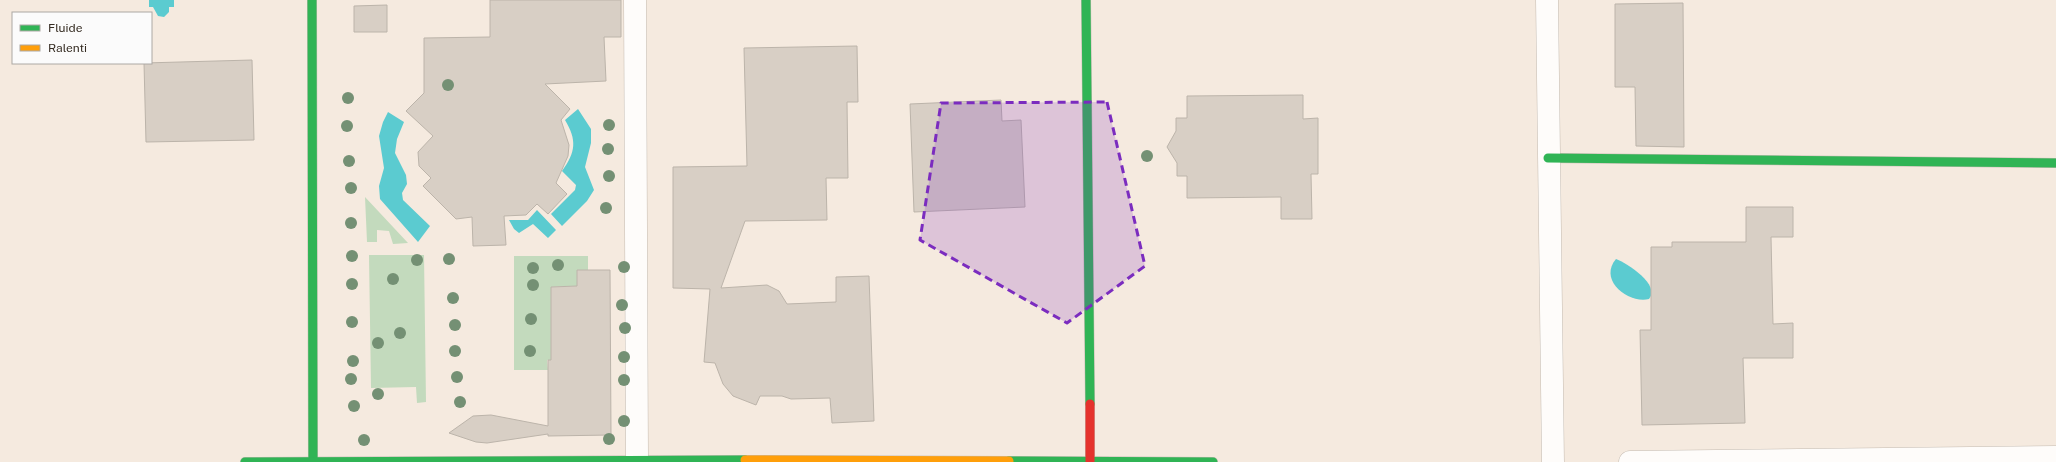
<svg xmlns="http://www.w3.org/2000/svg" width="2056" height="462" viewBox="0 0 2056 462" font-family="'Public Sans',sans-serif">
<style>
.green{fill:#c3dabd}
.water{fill:#5bcbd0}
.building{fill:#d8cfc5;stroke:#bcb4aa}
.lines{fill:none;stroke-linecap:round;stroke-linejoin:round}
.street-casing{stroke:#c4bbb1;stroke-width:23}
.fast-casing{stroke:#c4bbb1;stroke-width:10}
.slow-casing{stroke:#c4bbb1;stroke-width:10}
.jam-casing{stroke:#c4bbb1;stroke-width:10}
.street{stroke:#fefcfa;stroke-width:22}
.fast{stroke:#30b455;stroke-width:9}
.slow{stroke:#ff9f0a;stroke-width:9}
.jam{stroke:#e5322d;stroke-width:9}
.tree{fill:#749074}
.marked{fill:#7b2cbf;fill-opacity:0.2;stroke:#7b2cbf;stroke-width:3;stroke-dasharray:8 5;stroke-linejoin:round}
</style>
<rect width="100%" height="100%" fill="#f5eadf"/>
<!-- green -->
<g class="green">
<path d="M365,197l43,46 -15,1 -4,-13 -12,-1v12h-10z"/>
<path d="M369,255h55l2,147 -9,1 -1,-16 -45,1z"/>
<path d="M514,256h74v14h-11v16l-26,1v73h-4l1,10h-34z"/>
</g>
<!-- water -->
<g class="water">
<path d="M149,0h25v7h-5v5l-5,5 -6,-1 -5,-9h-4z"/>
<path d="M578,109l13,20v14l-6,24 9,23 -7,11 -25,25 -11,-12 24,-24 1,-5 -14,-14c14,-19 15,-31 3,-51z"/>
<path d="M388,112l16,10 -7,17 -2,14 11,22 1,9 -5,9 1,7 27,26 -12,16 -38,-43 -1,-13 5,-18 -5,-32 4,-14z"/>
<path d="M537,210l19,20 -8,8 -15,-14 -14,9 -5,-4 -5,-9h19z"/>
<path d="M1616,259c11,4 45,26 33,40 -21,5 -51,-19 -33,-40z"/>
</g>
<!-- building -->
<g class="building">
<path d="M490,0h131v37h-17l2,44 -61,3 25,25 -9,11 8,25 -1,11 -12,27 11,11 -19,20 -11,-10 -11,11 -22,1 2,29 -33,1 -1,-29 -16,2 -33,-33 8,-8 -12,-12 -1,-14 15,-16 -27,-25 18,-18v-55l66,-1z"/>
<path d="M1683,3l1,144 -48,-1 -1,-59h-20v-83z"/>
<path d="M387,5v27h-33v-26z"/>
<path d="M857,46l1,56h-11l1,76h-22l1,42 -82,1 -24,67 46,-3 12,6 8,13 49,-2v-25l33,-1 5,145 -42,2 -2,-25 -39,1 -9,-3h-22l-4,9 -23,-9 -10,-12 -8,-21 -11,-1 6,-73 -37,-1v-121l74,-1 -3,-118z"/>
<path d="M252,60l2,80 -108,2 -2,-79z"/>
<path d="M1303,95v24l15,-1v56h-7l1,45h-31v-22l-94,1v-22h-10v-13l-10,-16 9,-16v-13h11v-22z"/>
<path d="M1001,100l1,21 19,-1 4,87 -111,5 -4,-108z"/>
<path d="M1746,207h47v30h-22l2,87 20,-1v35h-50l2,65 -103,2 -2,-95h11v-83h21v-5h74z"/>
<path d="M577,270h33l1,165 -63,1v-2l-61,9 -11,-1 -27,-9 24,-17 18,-1 57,11v-66h3v-73l26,-1z"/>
</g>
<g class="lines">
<defs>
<g id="street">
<path d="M635,0l2,459"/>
<path d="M1547,0l6,462"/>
<path d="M1630,462l426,-5"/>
</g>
<g id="fast">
<path d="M312,0l1,462"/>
<path d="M1086,0l4,404"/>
<path d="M1548,158l508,5"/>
<path d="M1009,461l204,1"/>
<path d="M245,462l500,-2"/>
</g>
<path id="slow" d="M745,460l264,1"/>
<path id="jam" d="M1090,404v57"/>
</defs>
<!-- street casing -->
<use href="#street" class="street-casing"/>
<!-- fast casing -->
<use href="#fast" class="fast-casing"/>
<!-- slow casing -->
<use href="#slow" class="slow-casing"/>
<!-- jam casing -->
<use href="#jam" class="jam-casing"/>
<!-- street -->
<use href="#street" class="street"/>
<!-- fast -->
<use href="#fast" class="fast"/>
<!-- slow -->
<use href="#slow" class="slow"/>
<!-- jam -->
<use href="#jam" class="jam"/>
</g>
<!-- trees -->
<g class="tree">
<circle cx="448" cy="85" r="6"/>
<circle cx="348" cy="98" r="6"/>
<circle cx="609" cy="125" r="6"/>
<circle cx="347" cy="126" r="6"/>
<circle cx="608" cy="149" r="6"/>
<circle cx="1147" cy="156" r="6"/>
<circle cx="349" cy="161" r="6"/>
<circle cx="609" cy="176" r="6"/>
<circle cx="351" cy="188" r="6"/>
<circle cx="606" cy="208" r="6"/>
<circle cx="351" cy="223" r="6"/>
<circle cx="352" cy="256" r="6"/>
<circle cx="449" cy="259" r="6"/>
<circle cx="417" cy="260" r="6"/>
<circle cx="558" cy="265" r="6"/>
<circle cx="624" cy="267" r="6"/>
<circle cx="533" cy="268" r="6"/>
<circle cx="393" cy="279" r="6"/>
<circle cx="352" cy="284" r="6"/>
<circle cx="533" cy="285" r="6"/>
<circle cx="453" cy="298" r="6"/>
<circle cx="622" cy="305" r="6"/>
<circle cx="531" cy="319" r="6"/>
<circle cx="352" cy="322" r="6"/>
<circle cx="455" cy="325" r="6"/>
<circle cx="625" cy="328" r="6"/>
<circle cx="400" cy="333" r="6"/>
<circle cx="378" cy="343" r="6"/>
<circle cx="455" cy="351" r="6"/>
<circle cx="530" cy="351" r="6"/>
<circle cx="624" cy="357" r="6"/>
<circle cx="353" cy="361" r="6"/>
<circle cx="457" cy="377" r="6"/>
<circle cx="351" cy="379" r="6"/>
<circle cx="624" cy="380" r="6"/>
<circle cx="378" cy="394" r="6"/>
<circle cx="460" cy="402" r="6"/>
<circle cx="354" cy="406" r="6"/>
<circle cx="624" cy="421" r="6"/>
<circle cx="609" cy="439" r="6"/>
<circle cx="364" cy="440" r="6"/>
</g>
<!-- marked area -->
<path class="marked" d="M1107,102l38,164 -78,57 -147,-83 21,-137z"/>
<!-- legend -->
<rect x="12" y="12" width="140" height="52" fill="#fbfbfb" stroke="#aca8a4"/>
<rect x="20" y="25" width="20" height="6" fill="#30b455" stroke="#aca8a4"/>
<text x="48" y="32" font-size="12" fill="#352c22">Fluide</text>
<rect x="20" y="45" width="20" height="6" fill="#ff9f0a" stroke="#aca8a4"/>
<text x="48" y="52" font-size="12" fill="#352c22">Ralenti</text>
</svg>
